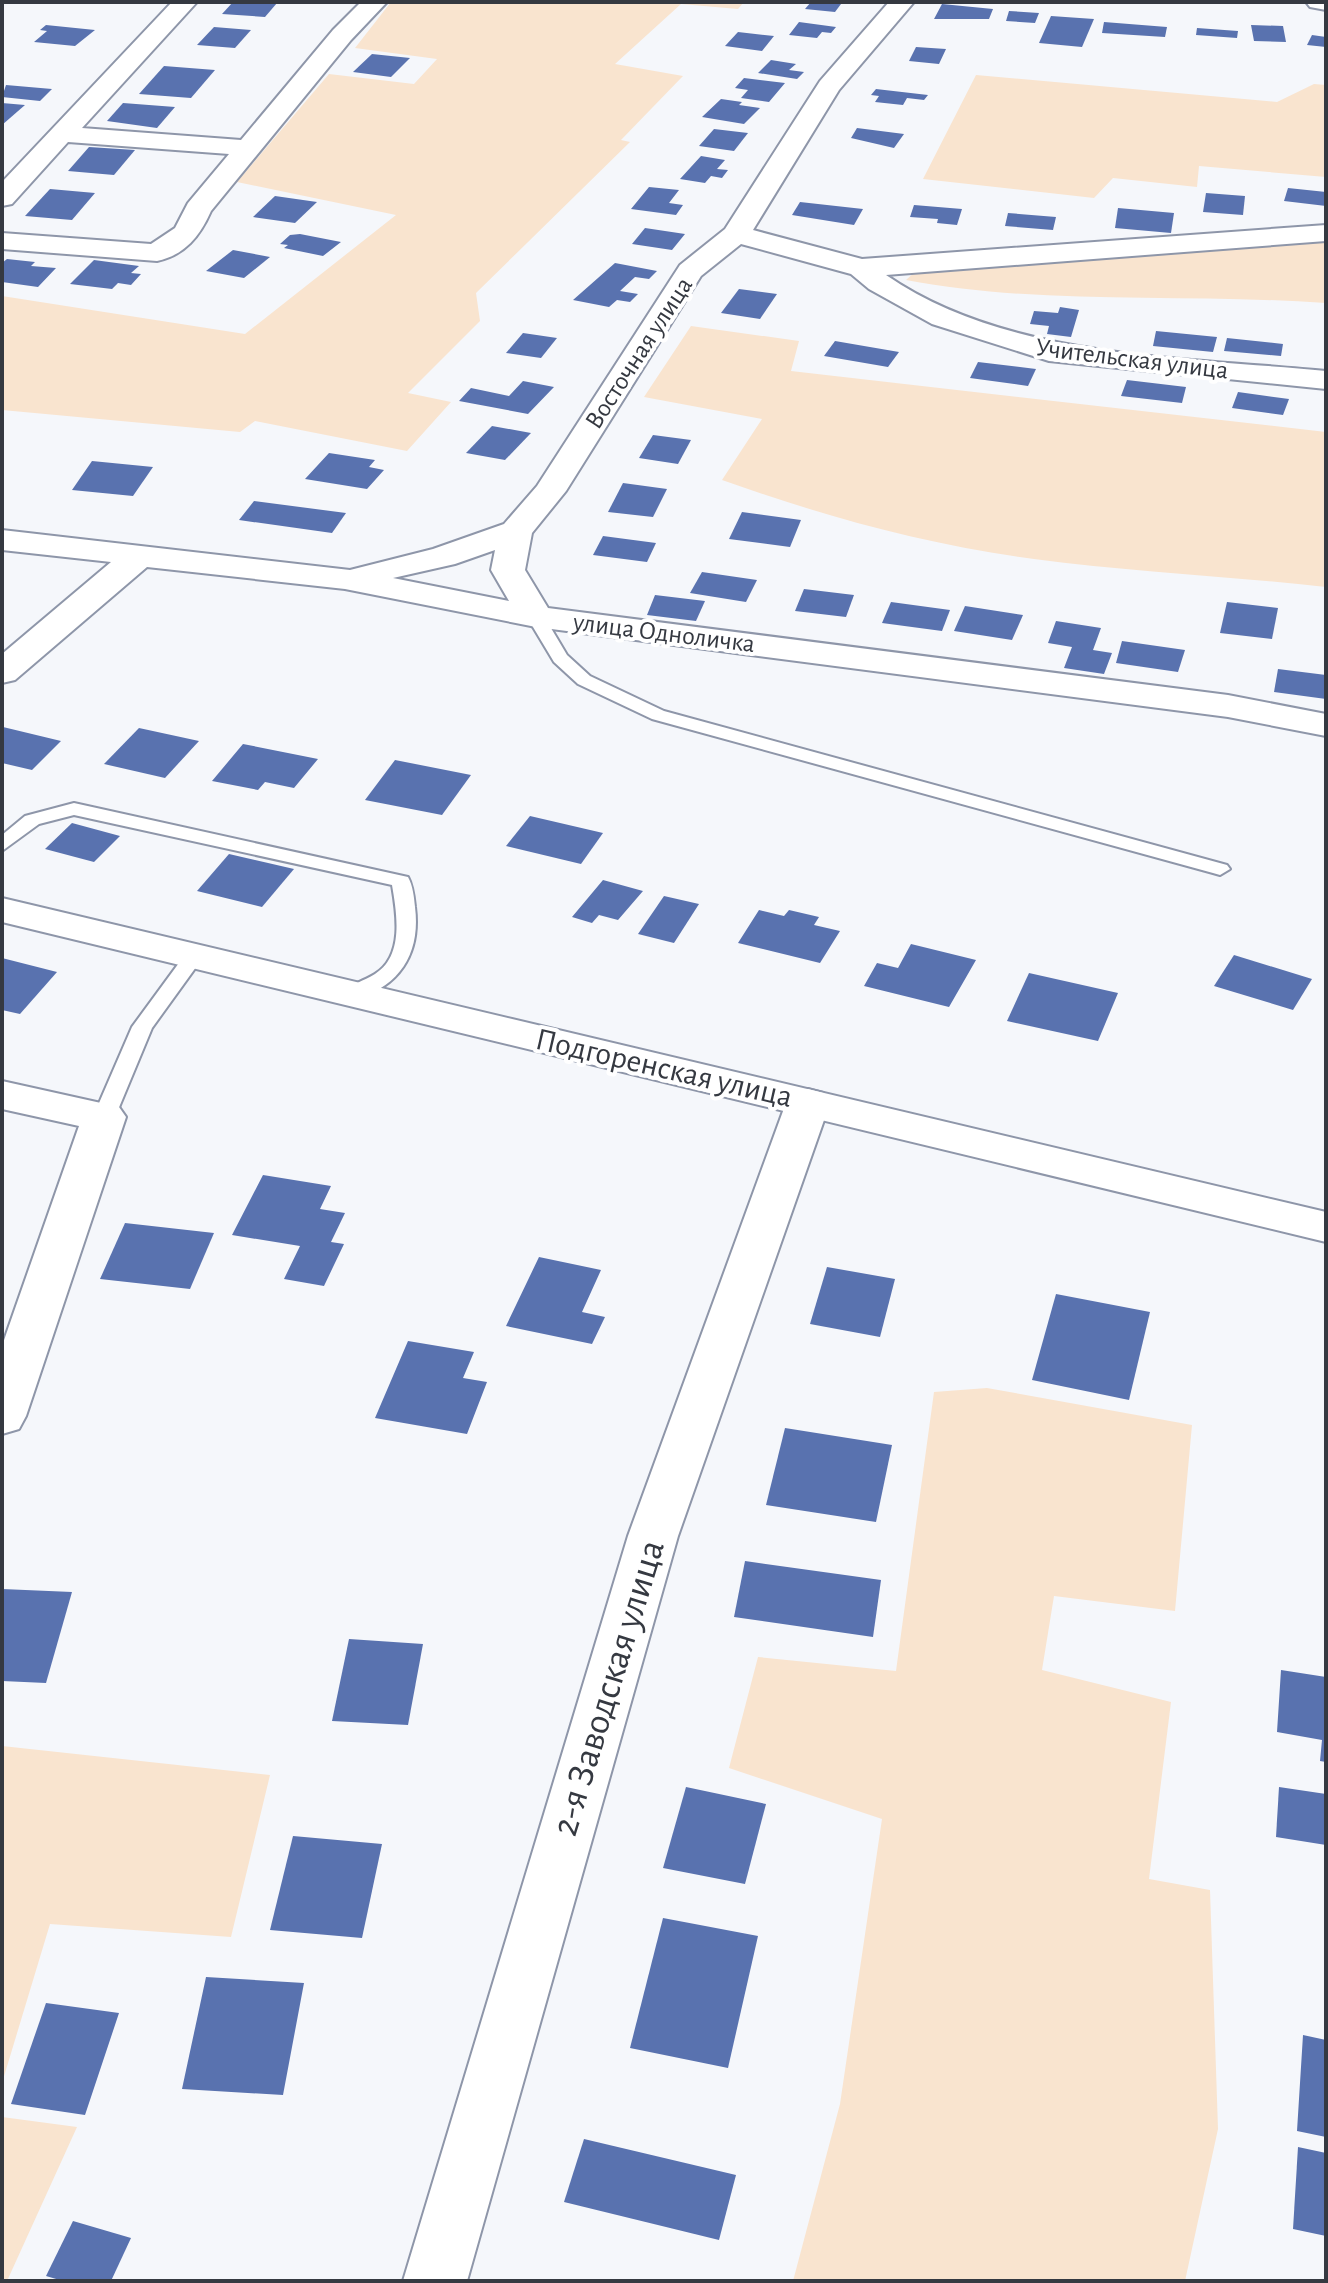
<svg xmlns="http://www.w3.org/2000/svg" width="1328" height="2283" viewBox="0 0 1328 2283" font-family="'Alegreya Sans',sans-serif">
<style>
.green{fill:#f9e4cf}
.building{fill:#5972af}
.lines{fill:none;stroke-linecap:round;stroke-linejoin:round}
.service-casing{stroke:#8e96a9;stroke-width:4}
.minor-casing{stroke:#8e96a9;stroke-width:4}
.tertiary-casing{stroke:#8e96a9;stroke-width:4}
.service{fill:#fff;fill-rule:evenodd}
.minor{fill:#fff;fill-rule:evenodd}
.tertiary{fill:#fff;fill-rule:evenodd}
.labels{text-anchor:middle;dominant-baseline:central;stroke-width:8;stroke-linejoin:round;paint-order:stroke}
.far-street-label{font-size:26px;fill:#353941;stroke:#fff}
.street-label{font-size:32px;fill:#353941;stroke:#fff}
.near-street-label{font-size:38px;fill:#353941;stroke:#fff}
</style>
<rect width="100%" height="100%" fill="#f5f7fb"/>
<!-- green -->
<g class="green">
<path d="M391,2h353l-6,7 -57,-5 -66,60 68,12 -62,64 9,2 -154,151 4,28 -72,72 43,9 -44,49 -152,-30 -15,11 -238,-22v-114l243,38 151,-119 -159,-33 92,-108 85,10 23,-25 -82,-11z"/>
<path d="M976,75l301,27 37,-18 12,1v92l-127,-11 -2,21 -84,-9 -19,20 -171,-19z"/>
<path d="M1326,239v64c-140,-10 -282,3 -420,-23l11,-10z"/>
<path d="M691,326l108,15 -8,30 535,61v155c-97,-11 -195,-15 -292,-28 -107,-14 -211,-43 -312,-79l40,-61 -118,-22z"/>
<path d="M987,1388l205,37 -17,186 -121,-15 -12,74 129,32 -22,177 61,11 8,239 -33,152h-392l47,-177 42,-285 -153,-51 29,-111 138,14 38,-279z"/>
<path d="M2,1746l268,29 -39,162 -181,-13 -48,159z"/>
<path d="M2,2117l75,10 -70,154h-5z"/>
</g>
<!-- building -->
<g class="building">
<path d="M233,2h31l13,1 -12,14 -43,-3z"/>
<path d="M811,2h16l14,2 -6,8 -30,-3z"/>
<path d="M942,4l51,5 -4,10h-55z"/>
<path d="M1009,11l30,2 -4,10 -29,-2z"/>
<path d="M1051,16l43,3 -12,28 -43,-4z"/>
<path d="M799,22l37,5 -5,6 -9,-1 -5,6 -28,-3z"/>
<path d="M1104,22l63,5 -2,10 -63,-4z"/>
<path d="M46,25l49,5 -20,16 -41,-4 13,-11 -7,-1z"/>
<path d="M1251,25l32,1 3,16 -32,-1z"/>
<path d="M214,27l37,3 -16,18 -38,-3z"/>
<path d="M1197,28l41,3 -1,7 -41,-3z"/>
<path d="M738,32l36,4 -12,15 -37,-5z"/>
<path d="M1312,35l14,2v10l-19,-2z"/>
<path d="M916,47l30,2 -7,15 -30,-3z"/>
<path d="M372,54l38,4 -19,19 -38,-5z"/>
<path d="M771,60l25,4 -7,6 15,2 -7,7 -39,-6z"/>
<path d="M164,66l51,4 -24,28 -52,-4z"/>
<path d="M744,78l41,5 -16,19 -28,-4 7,-8 -13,-2z"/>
<path d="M6,85l46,4 -12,12 -38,-4z"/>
<path d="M876,89l52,6 -4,5 -17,-2 -4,7 -28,-3 4,-6 -8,-1z"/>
<path d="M721,99l21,3 -3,3 21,3 -16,16 -42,-7z"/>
<path d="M2,103l23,2 -23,20z"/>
<path d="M123,103l52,4 -18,21 -50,-7z"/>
<path d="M857,128l47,6 -10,14 -43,-10z"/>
<path d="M714,129l34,4 -14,18 -35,-5z"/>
<path d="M89,147l46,3 -21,25 -46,-4z"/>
<path d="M701,156l24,4 -8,9 11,1 -6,8 -11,-2 -6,7 -25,-4z"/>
<path d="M649,187l30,3 -10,13 14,2 -7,10 -45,-6z"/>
<path d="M1288,188l38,4v14l-42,-5z"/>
<path d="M50,189l45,4 -23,27 -47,-4z"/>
<path d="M1206,193l39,3 -2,19 -40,-3z"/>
<path d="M275,196l42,6 -22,21 -42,-6z"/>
<path d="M800,202l63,7 -9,16 -62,-10z"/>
<path d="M914,205l48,4 -5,16 -20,-2 1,-4 -28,-2z"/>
<path d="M1118,208l56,5 -3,20 -56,-5z"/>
<path d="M1008,213l48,4 -3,13 -48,-4z"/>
<path d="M645,228l40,6 -13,16 -40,-6z"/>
<path d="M300,234l41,8 -18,14 -39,-8 4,-3 -8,-1 10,-9z"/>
<path d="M233,250l37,7 -26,21 -38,-7z"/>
<path d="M7,259l28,3 -4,4 25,2 -18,19 -36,-5v-19z"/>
<path d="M94,260l45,6 -8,7 10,1 -10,11 -13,-2 -6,6 -42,-5z"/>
<path d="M615,263l42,8 -8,8 -14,-2 -15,14 18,3 -8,8 -13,-2 -8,7 -36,-7z"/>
<path d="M739,289l38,5 -17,25 -39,-6z"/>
<path d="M1060,307l19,3 -8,27 -24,-3 2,-8 -19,-2 4,-13 24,2z"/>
<path d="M1156,331l61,6 -4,15 -60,-6z"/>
<path d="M523,333l34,5 -16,20 -35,-5z"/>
<path d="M1227,338l56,6 -2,12 -57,-5z"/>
<path d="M835,341l64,11 -11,15 -64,-11z"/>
<path d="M978,362l58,7 -8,17 -58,-8z"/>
<path d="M1127,380l59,7 -4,16 -61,-7z"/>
<path d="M523,381l31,6 -26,27 -69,-13 12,-13 38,8z"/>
<path d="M1238,392l51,7 -6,16 -51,-7z"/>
<path d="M492,426l39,7 -26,27 -39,-7z"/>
<path d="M653,435l38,5 -13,24 -39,-6z"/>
<path d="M329,453l46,7 -6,7 15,3 -17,19 -62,-10z"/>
<path d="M92,461l61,6 -20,29 -61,-6z"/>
<path d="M623,483l44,6 -14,28 -45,-5z"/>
<path d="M254,501l92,12 -14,20 -93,-13z"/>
<path d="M742,512l59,8 -11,27 -61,-8z"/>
<path d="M603,536l53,7 -9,19 -54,-7z"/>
<path d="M702,572l55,8 -11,22 -56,-9z"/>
<path d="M804,589l50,6 -8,22 -51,-6z"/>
<path d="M655,595l50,6 -9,20 -49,-6z"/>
<path d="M891,602l59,8 -8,21 -60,-8z"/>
<path d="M1227,602l51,6 -6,31 -52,-6z"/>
<path d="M965,606l58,9 -11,25 -58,-9z"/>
<path d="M1056,621l45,7 -8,22 19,3 -8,21 -40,-6 8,-21 -24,-4z"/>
<path d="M1122,641l63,9 -7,22 -62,-9z"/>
<path d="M1278,669l48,6v24l-52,-7z"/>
<path d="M3,727l58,14 -29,29 -30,-7z"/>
<path d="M139,728l60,13 -34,37 -61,-14z"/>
<path d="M243,744l75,15 -24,29 -29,-6 -7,8 -46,-9z"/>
<path d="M395,760l76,15 -29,40 -77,-15z"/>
<path d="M530,816l73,17 -22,31 -75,-18z"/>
<path d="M72,823l48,13 -26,26 -49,-13z"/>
<path d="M229,854l65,15 -32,38 -65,-16z"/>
<path d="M603,880l40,11 -25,29 -19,-5 -7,8 -20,-6z"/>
<path d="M664,896l35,8 -25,39 -36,-9z"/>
<path d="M759,910l25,6 5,-6 30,7 -5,8 26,6 -20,32 -82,-20z"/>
<path d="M911,944l65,16 -27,47 -85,-21 13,-23 21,5z"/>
<path d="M1234,955l78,24 -19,31 -79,-24z"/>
<path d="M2,958l55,14 -37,42 -18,-4z"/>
<path d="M1029,973l89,20 -20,48 -91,-20z"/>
<path d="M263,1175l68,11 -11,23 25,4 -14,29 13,2 -20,42 -40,-7 16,-33 -68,-11z"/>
<path d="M125,1223l89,10 -24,56 -90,-10z"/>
<path d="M539,1257l62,13 -19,42 23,5 -13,27 -86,-18z"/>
<path d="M827,1267l68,12 -15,58 -70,-13z"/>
<path d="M1056,1294l94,18 -21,88 -97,-20z"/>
<path d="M408,1341l66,11 -11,26 24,4 -20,52 -92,-16z"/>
<path d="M785,1428l107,17 -16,77 -110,-17z"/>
<path d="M745,1561l136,19 -8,57 -139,-20z"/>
<path d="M2,1589l70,3 -26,91 -44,-2z"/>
<path d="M349,1639l74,5 -15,81 -76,-4z"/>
<path d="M1281,1670l45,7v85l-6,-1 2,-21 -45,-8z"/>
<path d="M686,1787l80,17 -21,80 -82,-16z"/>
<path d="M1279,1787l47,7v51l-50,-8z"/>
<path d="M293,1836l89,8 -20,94 -92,-8z"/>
<path d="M663,1918l95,18 -30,132 -98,-20z"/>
<path d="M206,1977l98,6 -21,112 -101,-6z"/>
<path d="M46,2003l73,10 -34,102 -74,-11z"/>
<path d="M1303,2035l23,5v97l-29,-6z"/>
<path d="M584,2139l152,36 -17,65 -155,-38z"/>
<path d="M1298,2147l28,6v83l-33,-7z"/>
<path d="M73,2221l58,17 -20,43h-48l-17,-5z"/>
</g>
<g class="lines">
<defs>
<g id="service">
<path d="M536,612l6,1 25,42 23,21 74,35 563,154 3,4 -10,6 -7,-2 -561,-154 -74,-35 -24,-22 -27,-45z"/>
<path d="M74,803l334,74c5,9 6,20 7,30 6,47 -16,81 -63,93l-10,-6c8,-10 22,-13 33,-20 29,-18 22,-60 17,-89l-318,-70 -35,9 -37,27v-16l23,-19z"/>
<path d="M194,950l10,6 -52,72 -37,89 -11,7 -8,-2 -3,-5 39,-90 55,-75z"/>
</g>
<g id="minor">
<path d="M172,2h25l-115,126 159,12 92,-110 28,-28h26l-36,38 -140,171c-11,25 -26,44 -54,50l-155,-12v-16l149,11 24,-16 13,-25 41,-49 -161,-12 -56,62 -10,2v-24z"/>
<path d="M889,2h25l-75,88 -86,140 109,29 464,-34v16l-440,34c121,84 298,82 440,96v18l-277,-28 -117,-37 -63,-35 -18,-15 -110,-30 -40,32 -135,215 -34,42 -7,37 23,38 680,87 98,19v22l-98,-19 -692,-90 -191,-38 -198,-22 -132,113 -13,3v-29l109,-92 -109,-12v-20l348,40 83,-21 71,-25 33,-38 143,-221 45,-36 95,-148zM495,550l-4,20 18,31 -116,-23 62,-14z"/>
<path d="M1306,2h20v8l-16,-3z"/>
<path d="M2,1081l117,26 7,10 -100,299 -7,13 -17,5v-88l77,-220 -77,-17z"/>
<path d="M808,1089l15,4 7,10 -152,433 -211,745h-64l225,-745 158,-433 7,-10z"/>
</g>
<path id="tertiary" d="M2,898l1324,314v30l-1324,-320z"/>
</defs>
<!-- service casing -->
<use href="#service" class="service-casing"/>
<!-- minor casing -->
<use href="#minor" class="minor-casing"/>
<!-- tertiary casing -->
<use href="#tertiary" class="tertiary-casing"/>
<!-- service -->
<use href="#service" class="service"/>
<!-- minor -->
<use href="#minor" class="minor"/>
<!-- tertiary -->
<use href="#tertiary" class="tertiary"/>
</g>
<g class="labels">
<!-- far-street labels -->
<g class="far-street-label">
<text transform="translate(639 353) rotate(-57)">Восточная улица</text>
<text transform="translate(1132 359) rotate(7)">Учительская улица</text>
<text transform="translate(664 633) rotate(7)">улица Одноличка</text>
</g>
<!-- street labels -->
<g class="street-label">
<text transform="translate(664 1068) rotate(13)">Подгоренская улица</text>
</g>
<!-- near-street labels -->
<g class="near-street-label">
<text transform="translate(609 1688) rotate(-73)">2-я Заводская улица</text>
</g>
</g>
<!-- border -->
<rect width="1328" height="2283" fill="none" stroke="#353941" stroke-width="8"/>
</svg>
